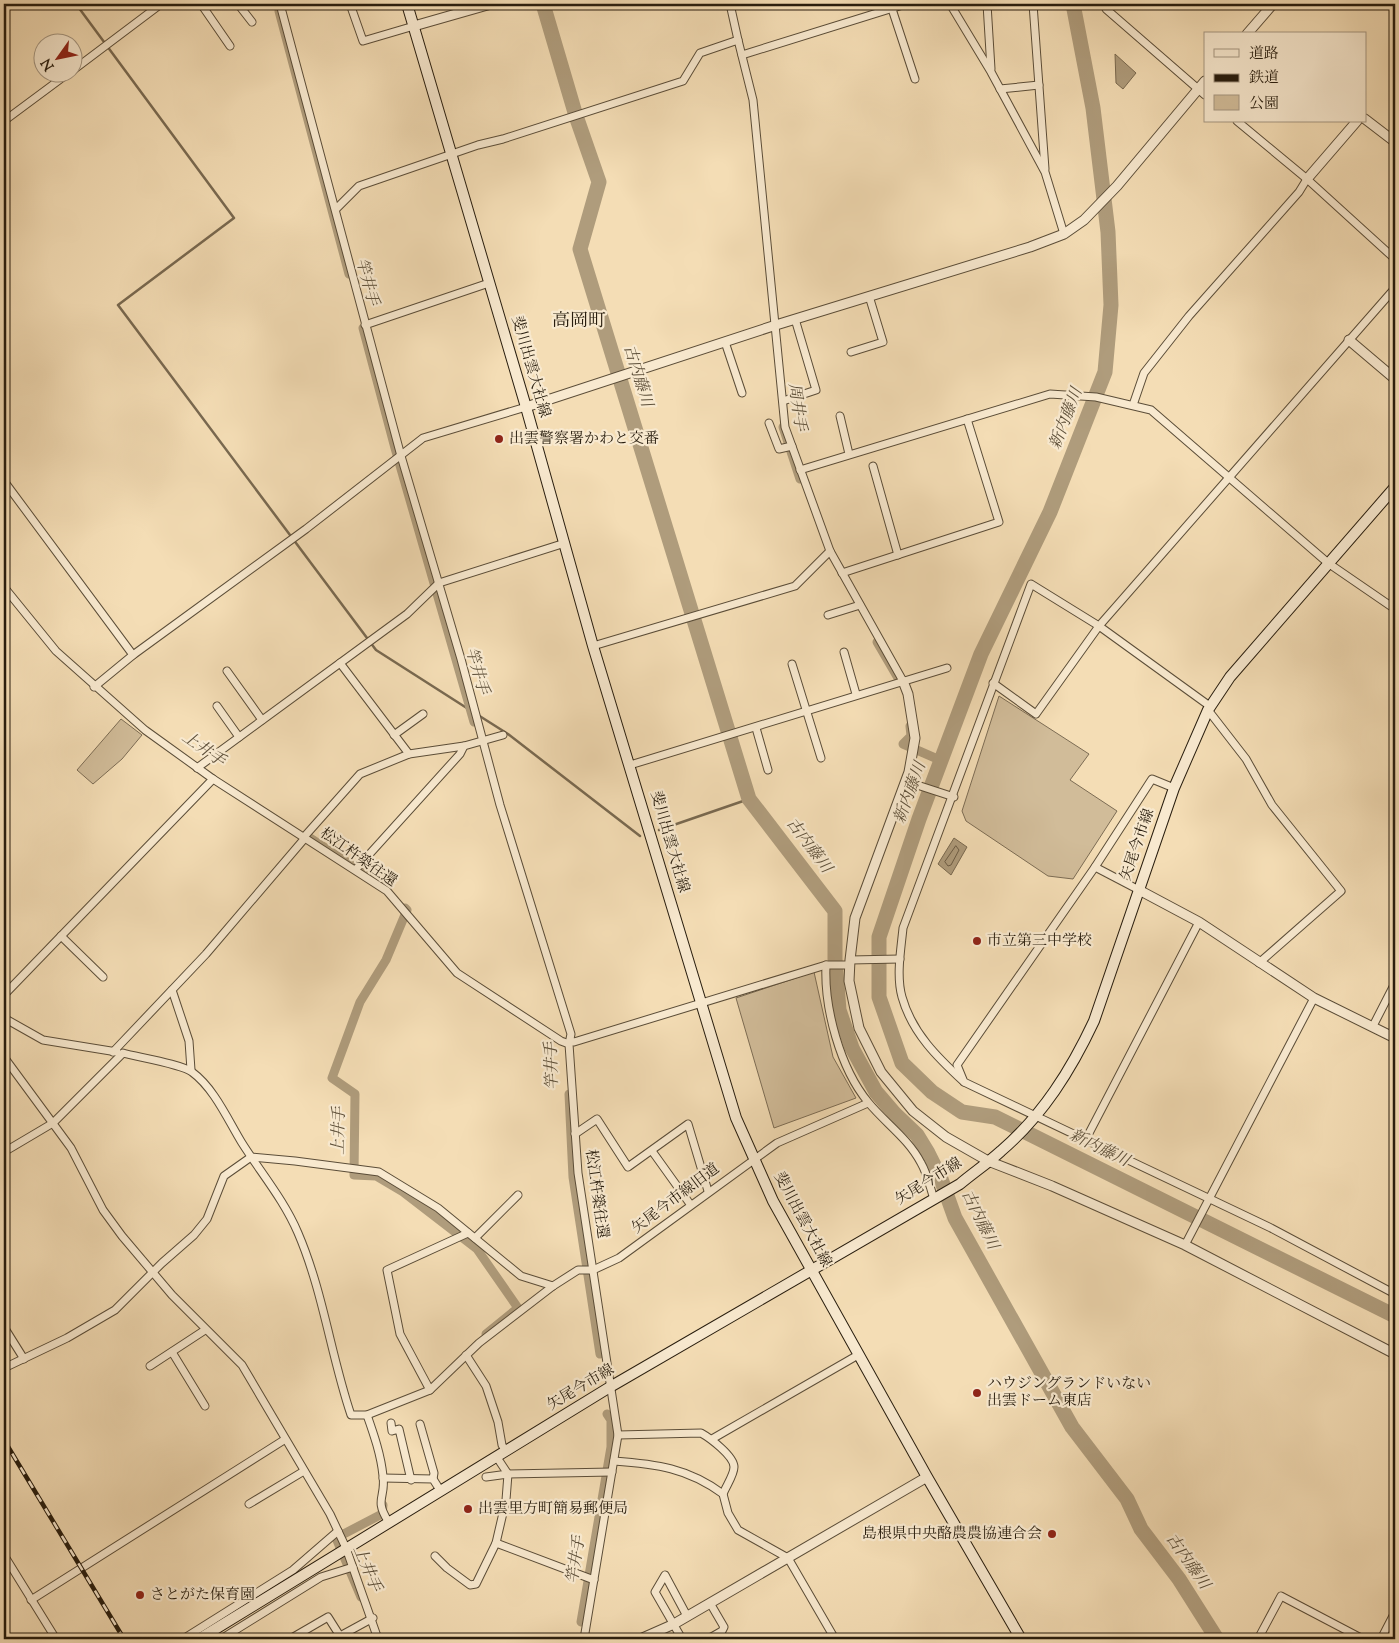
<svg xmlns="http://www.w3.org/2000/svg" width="1399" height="1643" viewBox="0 0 1399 1643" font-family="'Sorts Mill Goudy','Noto Serif JP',serif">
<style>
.green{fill:#d1bc99;stroke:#7c6c54}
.water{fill:#af9c7c;stroke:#796950}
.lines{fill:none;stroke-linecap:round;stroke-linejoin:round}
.shore{stroke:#6c5c45;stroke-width:1}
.stream{stroke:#796950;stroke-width:2.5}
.canal{stroke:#af9c7c;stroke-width:9}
.river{stroke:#af9c7c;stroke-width:15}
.minor-casing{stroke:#5b4d38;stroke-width:9}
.tertiary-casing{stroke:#5b4d38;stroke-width:11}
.secondary-casing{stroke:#281d0e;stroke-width:12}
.minor{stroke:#f8e9cf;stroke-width:7}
.tertiary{stroke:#f8e9cf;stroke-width:9}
.secondary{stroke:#f8e9cf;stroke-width:10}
.rail-casing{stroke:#281d0e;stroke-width:4.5}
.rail{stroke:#f8e9cf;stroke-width:2.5;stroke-dasharray:8;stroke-linecap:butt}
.poi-dot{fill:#8f2418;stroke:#f8e9cf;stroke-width:2}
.labels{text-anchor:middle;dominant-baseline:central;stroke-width:4.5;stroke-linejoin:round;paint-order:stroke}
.street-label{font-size:15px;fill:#281d0e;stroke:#f8e9cf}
.poi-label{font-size:15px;fill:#281d0e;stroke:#f8e9cf;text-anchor:start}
.water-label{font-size:16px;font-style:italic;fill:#5e503a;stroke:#f8e9cf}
.quarter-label{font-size:18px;fill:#281d0e;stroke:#f8e9cf}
</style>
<rect width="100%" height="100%" fill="#f4ddb5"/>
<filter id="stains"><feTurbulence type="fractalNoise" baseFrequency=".004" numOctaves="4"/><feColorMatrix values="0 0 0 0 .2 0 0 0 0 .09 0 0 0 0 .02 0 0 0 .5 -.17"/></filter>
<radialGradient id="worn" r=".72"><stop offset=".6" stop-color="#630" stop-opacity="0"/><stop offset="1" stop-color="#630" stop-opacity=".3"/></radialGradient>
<!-- green -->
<g class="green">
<path d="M999,696l90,58 -19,26 47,31 -44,68 -25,-3 -82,-55 -4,-10z"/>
<path d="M121,719l21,16 -20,24 -29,25 -16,-14z"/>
<path d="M814,972l19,85 23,41 -82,30 -38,-130z"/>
</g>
<!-- water -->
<g class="water">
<path d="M1115,54l21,19 -13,16 -7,-6z"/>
<path d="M954,838l13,9 -16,28 -13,-11z"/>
</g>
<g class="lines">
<!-- shore -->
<path class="shore" d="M956,846l3,4 -8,15 -3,1 -3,-4z"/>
<!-- stream -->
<g class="stream">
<path d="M76,4l158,214 -116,87 258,345 97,62"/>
<path d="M478,715l30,19 132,102"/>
<path d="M659,830l90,-31"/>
</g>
<!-- canal -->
<g class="canal">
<path d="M279,11l70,263"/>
<path d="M363,328l32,120 79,274"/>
<path d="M783,427l17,52"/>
<path d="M877,642l21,36"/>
<path d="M910,726l1,10 -8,8 39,17"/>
<path d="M307,836l77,50"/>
<path d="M405,908l2,2 -21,50 -26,42 -28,76 23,16 -1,81 22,1 27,16 74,57 41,59 -32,26"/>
<path d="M569,1094l4,83 27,177"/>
<path d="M361,1597l-25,-59 46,-24 1,-9"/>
<path d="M581,1622l30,-175v-27l-4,-6"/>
</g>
<!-- river -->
<g class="river">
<path d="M543,4l33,112 23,66 -19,67 169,550 86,112v48l4,51 13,38 24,44 18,21 23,22 11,18 13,26 14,39 117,209 55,72 14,30 38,50 38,60"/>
<path d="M1073,4l20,104 15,124 3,73 -6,67 -55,140 -69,142 -62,165 -40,118v60l23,66 30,29 30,20 33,5 400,199"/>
</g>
<defs>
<g id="minor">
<path d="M201,4l29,42"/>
<path d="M238,4l14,18"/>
<path d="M280,4l121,452 60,203 39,146 71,229 -2,10 9,129 40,262 -34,204"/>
<path d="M350,4l13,37 51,-15"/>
<path d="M730,4l8,36"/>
<path d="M950,4l41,68 54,100 19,62"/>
<path d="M987,4l4,65"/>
<path d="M1033,4l12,165"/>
<path d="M1106,4v5l99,86"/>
<path d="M892,9l23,70"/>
<path d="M742,55l164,-51"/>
<path d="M72,71l89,-67"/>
<path d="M1000,89l39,-4"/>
<path d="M4,121l66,-49"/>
<path d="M1237,121l70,58 88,80"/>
<path d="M336,209l23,-23 119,-41 25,-6 180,-58 17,-28 38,-13 15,60 32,327 45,124 73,130"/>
<path d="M365,325l124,-42"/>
<path d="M725,342l17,51"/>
<path d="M851,352l32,-10 -14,-46"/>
<path d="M783,401l33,-11 -21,-71"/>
<path d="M1133,405l11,-32 45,-57 110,-124 8,-13"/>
<path d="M840,416l9,38"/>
<path d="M769,423l10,26 13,-3"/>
<path d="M873,466l25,89"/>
<path d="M800,470l250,-76 46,3 55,13 177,153 67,46"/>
<path d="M4,481l129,174"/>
<path d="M842,573l157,-51 -32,-103"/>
<path d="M4,587l52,64 89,79 68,49 174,112 70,82 104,68 8,3"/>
<path d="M828,615l32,-10"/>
<path d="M593,646l202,-60 35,-35"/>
<path d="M844,652l12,42"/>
<path d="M340,663l69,91"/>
<path d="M792,664l29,94"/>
<path d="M227,671l35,49"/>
<path d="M993,683l43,31 63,-88 112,81"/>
<path d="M94,687l39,-32 173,-126 117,-91 103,-31"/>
<path d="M217,706l22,31"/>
<path d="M1208,710l38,49 26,46 69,86 -82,72"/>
<path d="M756,728l12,42"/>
<path d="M394,735l29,-21"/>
<path d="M630,765l317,-97"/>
<path d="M197,768l210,-154 32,-31 126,-40"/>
<path d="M907,780l4,3 43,14"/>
<path d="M1174,788l-22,-9 -57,88 -138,198 7,17 307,146 124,66"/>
<path d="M304,837l56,-63 49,-20 55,-8"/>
<path d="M1095,867l44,23"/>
<path d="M356,869l104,-115 4,-8 39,-11"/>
<path d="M61,936l42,41"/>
<path d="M850,960l50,-1"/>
<path d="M826,965c-2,43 14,103 42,137 17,21 40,36 53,61 6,10 9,24 13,36"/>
<path d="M172,990l17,51 2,29"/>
<path d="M4,995l209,-216"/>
<path d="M4,1018l39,22 74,12"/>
<path d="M1373,1026l22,-43"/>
<path d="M570,1041l4,1 252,-77h23"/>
<path d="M113,1052l93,-98 99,-116"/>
<path d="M4,1057l67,91 32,62 19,26 50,59 70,70 88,149 16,34 32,91"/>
<path d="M964,1082c-26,-24 -52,-49 -62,-85 -6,-21 -1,-48 1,-69l128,-344 68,42 296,-338"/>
<path d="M575,1134l22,-15 31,48 60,-43 20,67"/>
<path d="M1086,1139l113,-217"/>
<path d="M652,1151l38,53"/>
<path d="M4,1152l49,-29 70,-70c14,4 59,11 69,19 22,16 36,48 50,71 19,30 42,57 56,90 25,58 33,123 53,182h16l63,-25 49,-47 74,-57 25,-16h15l26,-12 158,-115 91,-40"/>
<path d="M475,1238l43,-43"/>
<path d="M1185,1245l129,-247"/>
<path d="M4,1327l20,32"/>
<path d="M172,1352l33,54"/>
<path d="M466,1355l20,31 12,36 4,23 3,5"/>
<path d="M150,1366l55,-36"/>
<path d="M4,1368l63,-30 48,-28 47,-47 32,-28 13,-16 17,-43 27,-19 44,4 84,11 59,36 83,68 32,10"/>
<path d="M430,1390l-30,-56 -13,-64 81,-37"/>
<path d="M367,1415c7,20 14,40 16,61 3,22 -9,23 5,45"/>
<path d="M391,1423l1,8 7,-2 12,51"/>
<path d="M420,1424l14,49 -1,6"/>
<path d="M618,1435l83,-2c9,5 33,23 33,34 0,8 -8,19 -11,27"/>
<path d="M712,1439l146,-84"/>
<path d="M614,1461c42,3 74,7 109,33l5,19 10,17 50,28 47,81"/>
<path d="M486,1477l22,-3 104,-2"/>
<path d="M383,1478l50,1 7,11"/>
<path d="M249,1504l55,-33"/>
<path d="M496,1543l98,37"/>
<path d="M4,1555l52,84"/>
<path d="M435,1556l12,12 23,17 6,-1 20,-41 10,-43 2,-26 -12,-18"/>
<path d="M31,1600l253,-160"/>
<path d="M183,1639l110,-69 45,-39"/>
<path d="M221,1639l100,-62 32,-10"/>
<path d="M290,1639l38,-22 12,19 33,-18"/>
<path d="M682,1639l-27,-47 10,-17 22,41"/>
<path d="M708,1639l14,-8 2,-4 -14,-24"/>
<path d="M1258,1639l23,-43 82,43"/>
<path d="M1381,1639l14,-27"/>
</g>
<g id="tertiary">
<path d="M414,26l77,-22"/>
<path d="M1247,34l26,-30"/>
<path d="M1365,119l30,23"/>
<path d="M1307,179l50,-58"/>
<path d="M1349,340l46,39"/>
<path d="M526,407l250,-82 254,-78 34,-13 20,-14 33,-34 88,-105"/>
<path d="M903,681l5,13 7,44 -6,34 -54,146 -5,42 -1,21 10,47 22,44 32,39 33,26 42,24 64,25 133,59 210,109"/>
<path d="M1139,890l60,32 115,76 81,40"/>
<path d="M640,1639l34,-15 253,-147"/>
</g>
<g id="secondary">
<path d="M407,4l119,403 67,239 143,472 37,83 154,276 94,162"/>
<path d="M199,1639l411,-252 350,-203c13,-11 28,-21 41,-33 42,-36 70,-81 93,-130l80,-233 34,-78 22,-33 165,-190"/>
</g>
</defs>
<!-- minor casing -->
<use href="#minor" class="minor-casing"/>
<!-- tertiary casing -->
<use href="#tertiary" class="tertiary-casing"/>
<!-- secondary casing -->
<use href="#secondary" class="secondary-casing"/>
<!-- minor -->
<use href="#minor" class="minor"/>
<!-- tertiary -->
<use href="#tertiary" class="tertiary"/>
<!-- secondary -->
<use href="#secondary" class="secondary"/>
<defs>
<path id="rail" d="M4,1440l120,199"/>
</defs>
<!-- rail casing -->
<use href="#rail" class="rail-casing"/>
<!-- rail -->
<use href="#rail" class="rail"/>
</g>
<!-- markers -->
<g class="poi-dot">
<circle cx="499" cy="439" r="5"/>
<circle cx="977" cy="941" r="5"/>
<circle cx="977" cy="1393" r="5"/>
<circle cx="468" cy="1509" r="5"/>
<circle cx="1052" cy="1534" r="5"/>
<circle cx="140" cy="1595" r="5"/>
</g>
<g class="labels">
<!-- street labels -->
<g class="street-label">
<text transform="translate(530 367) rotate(74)">斐川出雲大社線</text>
<text transform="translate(669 842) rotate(74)">斐川出雲大社線</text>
<text transform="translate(1138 845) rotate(-71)">矢尾今市線</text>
<text transform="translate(358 858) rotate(35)">松江杵築往還</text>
<text transform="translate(929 1182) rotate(-32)">矢尾今市線</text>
<text transform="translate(596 1194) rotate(82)">松江杵築往還</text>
<text transform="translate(676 1199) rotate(-37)">矢尾今市線旧道</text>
<text transform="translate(802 1220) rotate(62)">斐川出雲大社線</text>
<text transform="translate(581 1388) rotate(-31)">矢尾今市線</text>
</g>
<!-- poi labels -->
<g class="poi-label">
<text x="509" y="439">出雲警察署かわと交番</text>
<text x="987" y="941">市立第三中学校</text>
<text x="987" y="1384">ハウジングランドいない<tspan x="987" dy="17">出雲ドーム東店</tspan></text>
<text x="478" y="1509">出雲里方町簡易郵便局</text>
<text x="1042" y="1534" text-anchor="end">島根県中央酪農農協連合会</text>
<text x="150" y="1595">さとがた保育園</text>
</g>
<!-- water labels -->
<g class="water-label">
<text transform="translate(366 282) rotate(75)">竿井手</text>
<text transform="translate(637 376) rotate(73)">古内藤川</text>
<text transform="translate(796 407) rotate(82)">周井手</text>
<text transform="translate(1067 419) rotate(-69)">新内藤川</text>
<text transform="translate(476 671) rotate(74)">竿井手</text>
<text transform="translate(203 750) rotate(35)">上井手</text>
<text transform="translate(911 793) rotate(-70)">新内藤川</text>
<text transform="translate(808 846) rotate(53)">古内藤川</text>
<text transform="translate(553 1066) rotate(-92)">竿井手</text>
<text transform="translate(340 1131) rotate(-89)">上井手</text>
<text transform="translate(1099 1149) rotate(26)">新内藤川</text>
<text transform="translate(979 1220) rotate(64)">古内藤川</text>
<text transform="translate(577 1560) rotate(-81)">竿井手</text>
<text transform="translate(1187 1562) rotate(55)">古内藤川</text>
<text transform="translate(366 1569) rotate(67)">上井手</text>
</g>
<!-- quarter labels -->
<g class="quarter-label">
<text x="579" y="322">高岡町</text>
</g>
</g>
<!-- margin -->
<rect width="1399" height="1643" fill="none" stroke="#f4ddb5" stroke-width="20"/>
<rect x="5" y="5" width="1389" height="1633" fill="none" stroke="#281d0e" stroke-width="2.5"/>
<rect x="10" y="10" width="1379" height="1623" fill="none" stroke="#281d0e"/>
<!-- legend -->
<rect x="1204" y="32" width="162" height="90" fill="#f8e9cf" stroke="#a59782"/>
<rect x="1214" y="49" width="25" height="8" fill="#f8e9cf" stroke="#a59782"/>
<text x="1249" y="58" font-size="15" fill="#281d0e">道路</text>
<rect x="1214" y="74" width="25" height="8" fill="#281d0e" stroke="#a59782"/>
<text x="1249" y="82" font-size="15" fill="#281d0e">鉄道</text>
<rect x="1214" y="95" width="25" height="15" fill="#d1bc99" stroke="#a59782"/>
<text x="1249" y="108" font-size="15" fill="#281d0e">公園</text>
<!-- north arrow -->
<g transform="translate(58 58) rotate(237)"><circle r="24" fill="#f8e9cf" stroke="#a59782"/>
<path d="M0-4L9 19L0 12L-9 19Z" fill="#8f2418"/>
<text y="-8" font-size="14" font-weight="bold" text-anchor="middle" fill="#281d0e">N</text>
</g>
<rect width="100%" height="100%" filter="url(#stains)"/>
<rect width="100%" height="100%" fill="url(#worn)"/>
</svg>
